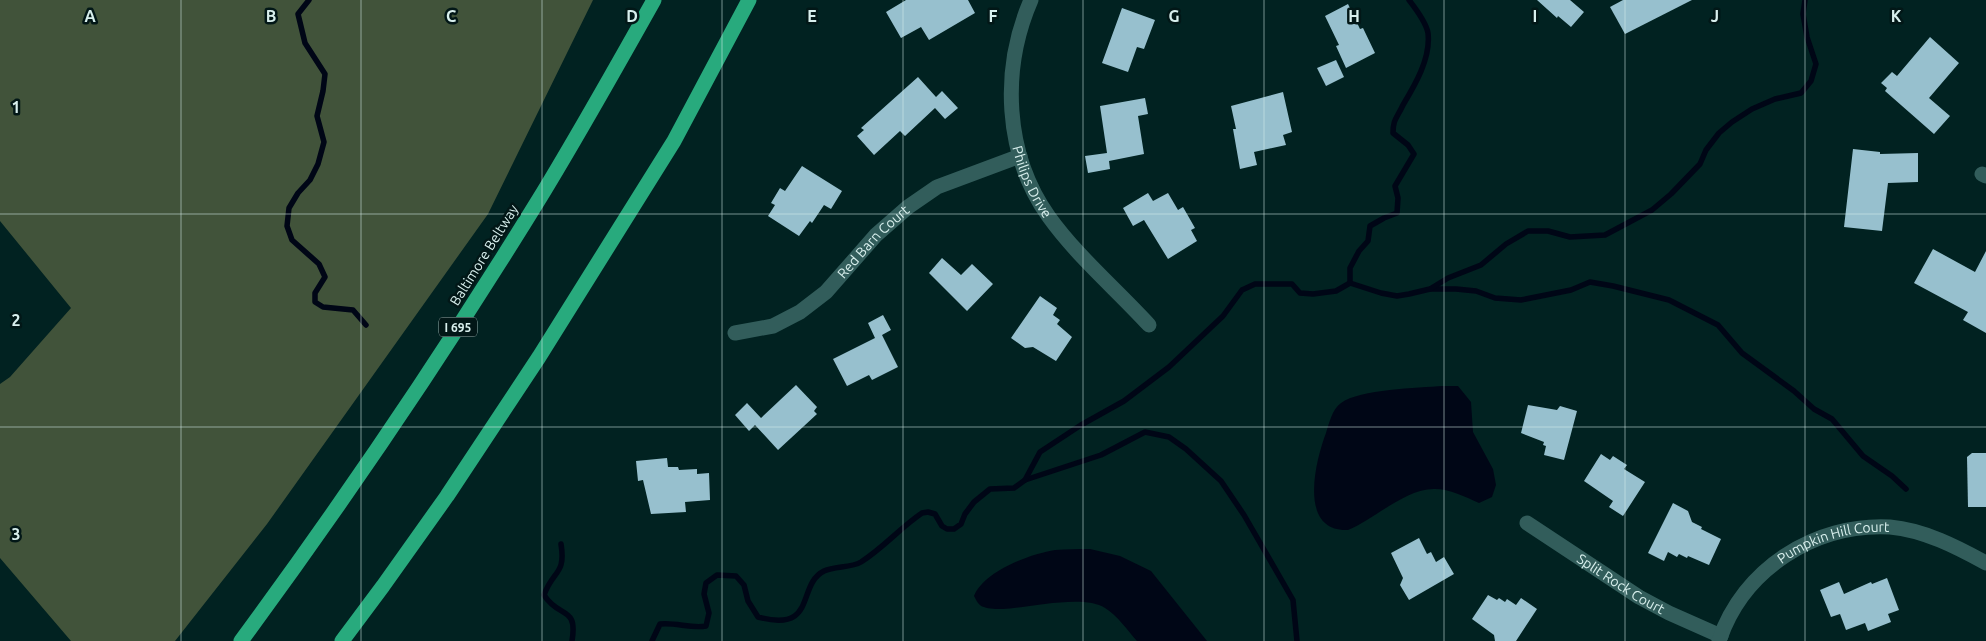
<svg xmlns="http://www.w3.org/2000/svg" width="1986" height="641" viewBox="0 0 1986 641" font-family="Ubuntu,sans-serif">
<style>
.forest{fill:#41533a}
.water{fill:#000616}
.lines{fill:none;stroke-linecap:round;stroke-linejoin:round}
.stream{stroke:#000616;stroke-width:5.5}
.building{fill:#97c0ce}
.street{stroke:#325d5b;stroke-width:15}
.highway{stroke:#28aa7d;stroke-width:15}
.grid{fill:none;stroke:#d8efed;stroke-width:1;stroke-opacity:0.55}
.labels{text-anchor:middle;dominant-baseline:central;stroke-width:5;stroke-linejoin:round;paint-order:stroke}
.shield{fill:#021717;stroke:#98aead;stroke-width:1}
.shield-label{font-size:12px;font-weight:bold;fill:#d8efed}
.street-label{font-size:14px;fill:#d8efed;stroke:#021717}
.grid-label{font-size:16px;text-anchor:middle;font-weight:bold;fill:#d8efed;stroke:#021717;stroke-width:5;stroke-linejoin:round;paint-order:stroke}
</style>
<rect width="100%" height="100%" fill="#012221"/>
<!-- forest -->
<path class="forest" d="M0,0h593l-105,214 -221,310 -92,117h-104l-71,-83v-174l10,-7 61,-69 -71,-87z"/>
<!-- water -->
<g class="water">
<path d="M1443,386h15l13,16 2,30 20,37 3,16 -4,12 -13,6c-13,-6 -30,-14 -44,-14 -29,-1 -60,30 -87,41 -50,2 -33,-68 -22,-97 3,-9 6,-24 15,-30 19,-14 77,-15 102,-17z"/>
<path d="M1090,549l30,7 31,15 56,70h-70c-10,-11 -19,-25 -32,-33 -22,-14 -76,0 -102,1 -6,0 -14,0 -19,-2 -5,-1 -8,-7 -10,-11 10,-25 56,-42 81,-46 12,-1 24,-1 35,-1z"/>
</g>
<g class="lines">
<!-- stream -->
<g class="stream">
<path d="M309,0l-11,14 7,29 20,31 -2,17 -6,25 7,26 -6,22 -8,16 -12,13 -9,15 -2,18 5,14 27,24 6,13 -10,16v9l8,5 30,3 13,15"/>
<path d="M1350,283v-15l9,-17 9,-10 2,-15 14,-8 13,-5 1,-15 -3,-12 19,-32 -6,-9 -15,-12c0,-14 4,-15 10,-28 12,-20 28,-47 25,-72 -2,-11 -12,-24 -19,-33"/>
<path d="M1431,289h25l20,2 19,7 26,2 50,-10 19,-8 23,4 56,14 49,25 24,28 52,38 20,18 18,10 31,37 29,20 14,13"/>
<path d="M1025,480l76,-25 44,-23 24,5 17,12 35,32 23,34 49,85 4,41"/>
<path d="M561,544c5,31 -8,26 -17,51 15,24 34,10 28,46"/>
<path d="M652,641l8,-17c16,-2 31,5 46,2l3,-13 -5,-19 2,-11 11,-8 19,1 8,9 4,16 10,16c60,16 38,-32 66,-46 11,-5 27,-3 37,-9 22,-14 39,-34 61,-49l6,-1 7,2 7,12 5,3h7l7,-5 4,-10 9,-12 16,-13 24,-1 11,-8 15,-28 41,-27 43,-24 45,-34 54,-51 19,-26 13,-6h37l8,9 13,1 23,-3 14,-8 31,10 16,3 12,-2 21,-5 18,-11 33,-13 25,-21 22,-13h20l22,6 35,-2 47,-25 19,-16 29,-30 6,-14 13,-17 13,-11 20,-13 23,-10 26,-6 10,-12 5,-17 -9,-27 -4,-23 2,-14"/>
</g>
</g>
<!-- building -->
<g class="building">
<path d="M906,0h62l7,13 -46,27 -8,-13 -20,11 -15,-26z"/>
<path d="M1537,0h33l14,12 -13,15 -13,-11 -1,2z"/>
<path d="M1623,0h69l-67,34 -15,-27z"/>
<path d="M1348,4l12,25 3,-1 12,25 -29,15 -10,-22 3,-1 -14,-29z"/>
<path d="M1122,8l33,12 -11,29 -7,-2 -9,25 -26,-9z"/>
<path d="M1930,37l29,26 -30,35 21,18 -16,18 -49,-43 2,-3 -6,-5 11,-11 5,4z"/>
<path d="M1336,60l8,17 -18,9 -9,-18z"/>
<path d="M918,77l18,20 6,-6 16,17 -13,11 -10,-11 -30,28 -5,-5 -26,24 -17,-19 7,-6 -3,-2z"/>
<path d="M1283,92l9,40 -9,3 3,10 -32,7 3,13 -17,4 -7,-40h3l-5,-23z"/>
<path d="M1145,98l3,16 -10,2 6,38 -35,7 1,8 -22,4 -3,-17 22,-3 -7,-47z"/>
<path d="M1853,149l27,3v2l38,-1v29l-30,1 -6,48 -38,-4z"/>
<path d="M802,166l40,25 -11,18 -7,-4 -12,18 -2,-2 -11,15 -31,-20 7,-11 -4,-2 9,-15 5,3z"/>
<path d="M1148,193l5,8 15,-8 10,17 5,-3 12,21 -4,2 6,11 -29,18 -24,-39 -11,6 -10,-18z"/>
<path d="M1933,249l42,23 11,-21v82l-23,-13 5,-8 -54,-29z"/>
<path d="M942,258l19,17 11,-11 21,20 -26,27 -38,-38z"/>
<path d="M1040,296l17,12 -4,7 7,5 -3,4 15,13 -16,24 -23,-14 -8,1 -14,-10z"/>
<path d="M883,315l8,15 -9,5 16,32 -26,13 -3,-5 -22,11 -14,-27 42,-21 -7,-15z"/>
<path d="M796,385l21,22 -3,4 3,3 -39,36 -23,-25 -6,6 -14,-16 12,-12 14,15z"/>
<path d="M1528,405l29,5 3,-4 17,5 -13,49 -20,-5 2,-9 -3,-1 1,-3 -23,-9z"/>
<path d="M1972,453h14v54h-18l-1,-50z"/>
<path d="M1601,454l9,6 3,-4 14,9 -3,4 21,13 -22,34 -14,-9 4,-6 -29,-20z"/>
<path d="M667,458l1,9h10l1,3 18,-1v5l12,-1 1,27 -25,2 1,10 -35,2 -8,-34 -5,1 -2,-20z"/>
<path d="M1673,503l15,8 4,11 10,5 -1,2 20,10 -12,26 -21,-9 -1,2 -8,-4 -2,3 -9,-5 -4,9 -16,-8z"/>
<path d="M1419,538l8,16 4,-2 5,10 8,-5 10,17 -45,26 -9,-15 3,-7 -12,-25z"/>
<path d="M1887,578l12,32 -11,4 3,8 -23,9 -3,-8 -19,7 -6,-16 -9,3 -11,-27 19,-8 5,12 27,-12 1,2z"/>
<path d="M1488,595l9,5 2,-2 6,4 2,-3 9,6 5,-7 16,11 -21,32h-21l-1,-6 -22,-16z"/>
</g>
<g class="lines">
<!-- street -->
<g class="street">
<path id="s1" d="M1031,0c-30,69 -27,154 18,217 28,39 67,72 100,108"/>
<path d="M1982,174l4,2"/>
<path id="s2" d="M735,333l38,-7 27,-14 26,-20 50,-57 32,-28 29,-20 83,-31"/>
<path id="s3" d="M1527,523l112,74 30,16 52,23"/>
<path id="s4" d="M1719,641c24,-72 96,-118 171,-114 34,3 67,20 96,36"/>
</g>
<!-- highway -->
<g class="highway">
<path d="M241,641c106,-144 206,-292 300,-445 39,-64 76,-130 113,-196"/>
<path d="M342,641l41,-55 64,-90 92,-139 135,-216 75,-141"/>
</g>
</g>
<!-- grid -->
<path class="grid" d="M181,0v641M361,0v641M542,0v641M722,0v641M903,0v641M1083,0v641M1264,0v641M1444,0v641M1625,0v641M1805,0v641M0,214h1986M0,427h1986"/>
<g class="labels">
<!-- shield labels -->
<rect class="shield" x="439" y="317.5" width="38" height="19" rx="4"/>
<g class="shield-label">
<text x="458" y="327">I 695</text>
</g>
<!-- street labels -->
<g class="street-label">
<text stroke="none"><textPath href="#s1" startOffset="188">Philips Drive</textPath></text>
<text stroke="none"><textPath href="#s2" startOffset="171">Red Barn Court</textPath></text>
<text transform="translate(484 255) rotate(-58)">Baltimore Beltway</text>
<text stroke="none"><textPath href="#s4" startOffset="161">Pumpkin Hill Court</textPath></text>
<text stroke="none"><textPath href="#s3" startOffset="112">Split Rock Court</textPath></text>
</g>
</g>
<g class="grid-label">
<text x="90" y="22">A</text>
<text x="271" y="22">B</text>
<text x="451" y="22">C</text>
<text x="632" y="22">D</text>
<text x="812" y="22">E</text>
<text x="993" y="22">F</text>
<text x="1174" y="22">G</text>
<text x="1354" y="22">H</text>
<text x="1535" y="22">I</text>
<text x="1715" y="22">J</text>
<text x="1896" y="22">K</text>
<text x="16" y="113">1</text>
<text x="16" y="326">2</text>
<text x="16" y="540">3</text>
</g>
</svg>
